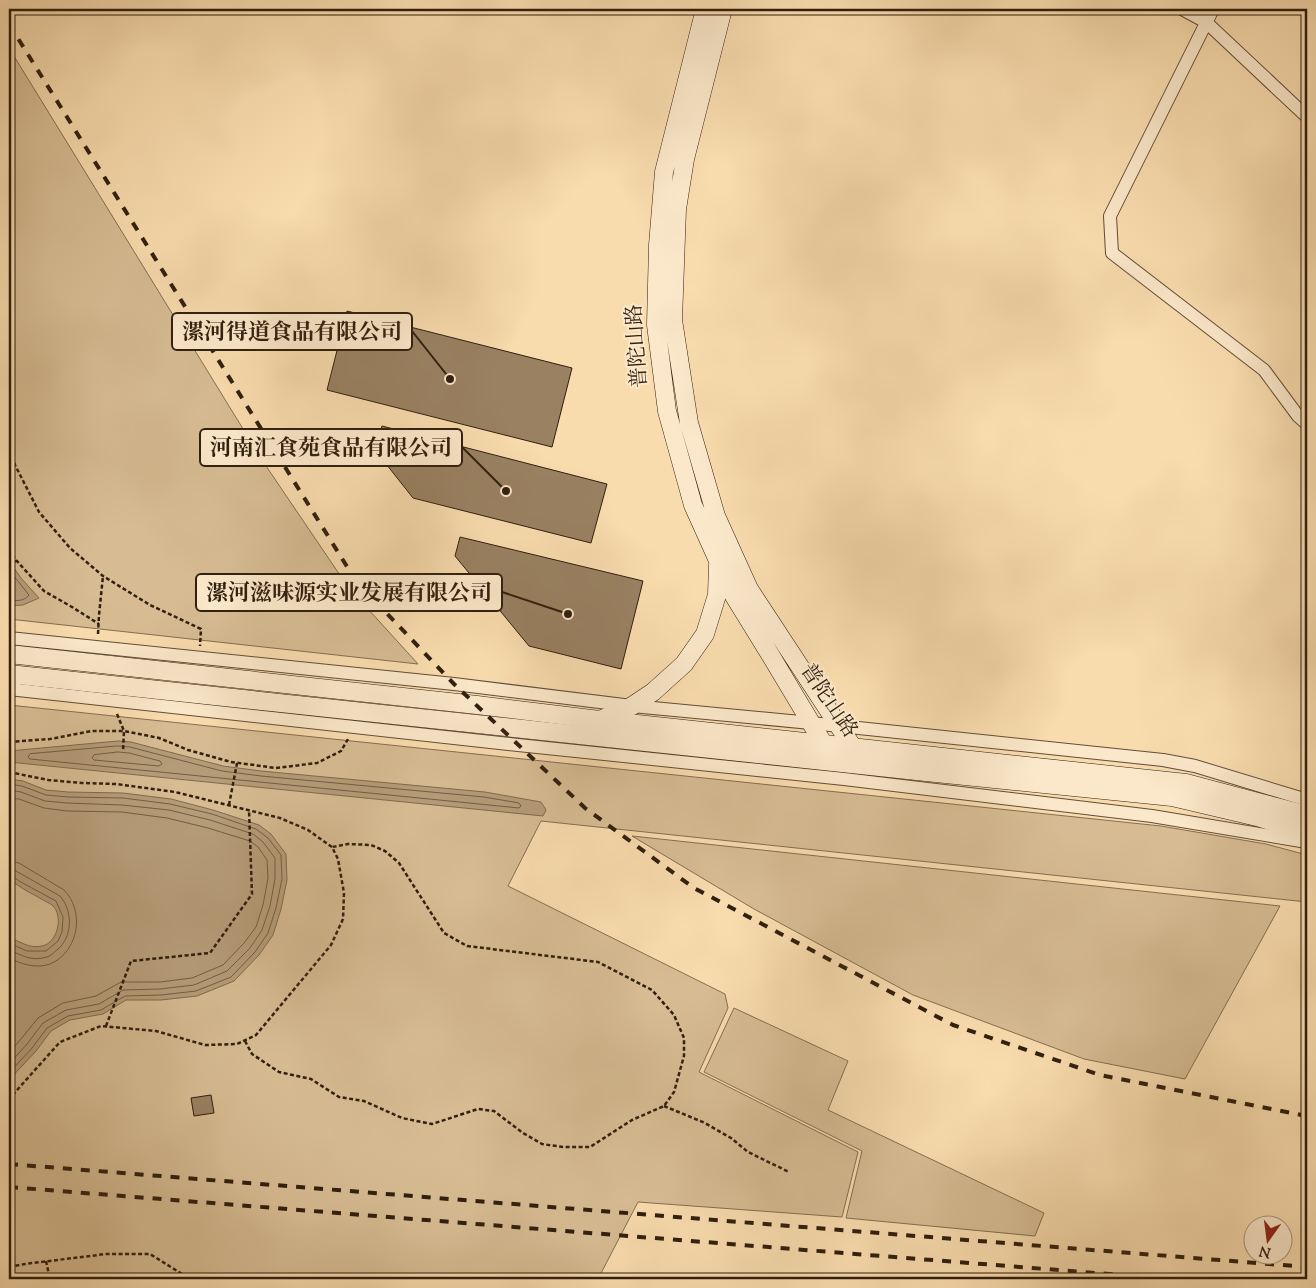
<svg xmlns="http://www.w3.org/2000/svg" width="1316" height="1288" viewBox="0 0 1316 1288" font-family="'Sorts Mill Goudy','Noto Serif SC',serif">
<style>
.green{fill:#d7bc93;stroke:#846e51}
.water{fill:#b59c78;stroke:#806a4e}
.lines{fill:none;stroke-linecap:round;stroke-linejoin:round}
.shore{stroke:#725e44;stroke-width:1}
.building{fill:#998162;stroke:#301f0f}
.minor-casing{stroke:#624e37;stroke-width:14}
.secondary-casing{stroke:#301f0f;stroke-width:19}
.path{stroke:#301f0f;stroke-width:2.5;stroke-dasharray:4 2.5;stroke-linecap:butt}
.minor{stroke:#fbe8ca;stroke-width:12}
.secondary{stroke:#fbe8ca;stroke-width:18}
.rail{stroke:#301f0f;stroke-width:4;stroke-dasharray:9 9;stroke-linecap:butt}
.labels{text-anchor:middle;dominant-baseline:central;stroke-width:4;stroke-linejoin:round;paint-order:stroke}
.street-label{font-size:21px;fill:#301f0f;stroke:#fbe8ca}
.leader{fill:none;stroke:#301f0f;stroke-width:2}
.callout-dot{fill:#301f0f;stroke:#fbe8ca;stroke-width:2}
.callout{fill:#fbe8ca;stroke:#301f0f;stroke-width:2}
.callout-label{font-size:22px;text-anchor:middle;font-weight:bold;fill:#301f0f}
</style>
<rect width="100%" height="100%" fill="#f9dcae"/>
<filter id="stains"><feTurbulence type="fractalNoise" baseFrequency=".004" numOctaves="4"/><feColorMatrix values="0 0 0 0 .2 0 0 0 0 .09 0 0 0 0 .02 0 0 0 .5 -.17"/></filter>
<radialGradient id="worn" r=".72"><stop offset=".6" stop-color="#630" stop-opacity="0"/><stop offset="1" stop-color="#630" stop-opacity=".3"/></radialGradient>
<!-- green -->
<g class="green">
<path d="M9,48l255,415 84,124 70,77 -409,-45z"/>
<path d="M9,705l1152,121 105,18 41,11v47l-766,-81 -33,65 217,108 3,14 -29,64 159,80 -16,65 -204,-15 -40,77h-589z"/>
<path d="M632,836l648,70 -95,173 -101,-20 -171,-64 -159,-86z"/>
<path d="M734,1008l114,53 -20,49 216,103 -9,23 -189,-18 16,-67 -158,-79z"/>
</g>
<!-- water -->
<g class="water">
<path d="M9,561l12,17 18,20 -16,7 -14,1z"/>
<path d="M118,741l13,1 92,24 38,5 224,21 56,10 5,8 -3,6 -534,-54v-11z"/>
<path d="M9,779l14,2 23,9 22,2 55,1 48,6 42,11 46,15 12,9 15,20 1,26 -6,29 -8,26 -14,20 -25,26 -37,15 -36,4h-35l-23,14 -33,6 -19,11 -15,20 -27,29v-142c12,3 19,11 33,8 16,-3 22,-31 10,-41 -4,-3 -10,-5 -14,-8 -10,-5 -20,-11 -29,-18z"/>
</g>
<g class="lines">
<!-- shore -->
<g class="shore">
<path d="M9,570l20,25c-5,7 -13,5 -20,6"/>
<path d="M117,746l13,1 92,24 39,5 223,21 35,6 2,3 -2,2 -489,-49 -2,-2 2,-3z"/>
<path d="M118,752l11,1 31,8 2,3 -3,2 -65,-6 -2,-2 2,-3z"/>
<path d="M9,784l13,2 24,9 22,2 55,1 47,6 42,10 44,15 12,9 13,17 1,24 -6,29 -8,25 -13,19 -24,25 -35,14 -35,4 -36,1 -24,14 -33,6 -21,12 -15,20 -23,25"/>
<path d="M9,790l12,2 24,9 22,2 55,2 47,5 41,10 43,14 10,8 12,16v21l-5,27 -8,24 -12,18 -23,23 -33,14 -34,4 -37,1 -24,14 -33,6 -23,13 -16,21 -18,20"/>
<path d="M9,798l10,1 25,9 23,3 55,1 45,6 41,10 42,13 8,6 9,13 1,18 -5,27 -7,22 -12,16 -21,22 -31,13 -32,4h-39l-25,14 -33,7 -25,15 -17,21 -12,14"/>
<path d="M9,861l10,2 45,27c21,21 15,62 -14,74 -14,5 -29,0 -41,-6"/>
<path d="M9,869l7,2 7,4 37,21c13,15 13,41 -3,54 -3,2 -6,6 -10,7 -16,5 -25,-2 -38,-7"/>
<path d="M9,875l4,1 6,5 37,20 7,16 -1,15 -4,9 -12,10h-19l-18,-8"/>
</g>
</g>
<!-- building -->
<g class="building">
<path d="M347,311l225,57 -20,79 -225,-57z"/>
<path d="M382,426l225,58 -16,59 -178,-45 -38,-48z"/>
<path d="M460,537l183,44 -22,88 -92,-23 -74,-90z"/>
<path d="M211,1095l3,18 -20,3 -3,-18z"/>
</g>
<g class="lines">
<defs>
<g id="minor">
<path d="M1182,9l24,13 101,95"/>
<path d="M1213,9l-103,207 2,37 152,117 34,46 9,8"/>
<path d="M9,638l445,46 178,22 179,17 352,37 32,6 112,34"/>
<path d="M9,689l509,56 326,34 308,37 155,26"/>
</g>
<g id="secondary">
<path d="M705,9l-41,163 -6,73 -2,80 11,86 26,94 41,91 37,60 52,87 21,20 8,-17 -103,-157 -33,-73 -27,-93 -16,-103 4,-111 8,-50 38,-150"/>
<path d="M9,654l468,51 123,15 586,63 121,32"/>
<path d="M9,674l917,98 246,25 85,20 50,15"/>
<path d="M600,720l32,-14 21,-14 31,-28 21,-30 12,-39 1,-30"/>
</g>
</defs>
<!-- minor casing -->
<use href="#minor" class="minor-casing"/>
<!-- secondary casing -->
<use href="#secondary" class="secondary-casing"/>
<!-- path -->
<g class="path">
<path d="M9,444l6,21 24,47 31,36 33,28 47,29 51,24 -1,17"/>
<path d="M9,549l7,11 28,31 28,16 27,17"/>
<path d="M9,565l7,-4"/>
<path d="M98,634l1,-19 4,-39"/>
<path d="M117,714l7,17 -1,20"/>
<path d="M9,742l41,-3 42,-8h32l35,7 29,12 43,12 45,6 41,-5 24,-12 7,-12"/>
<path d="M9,772l39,8 34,3 34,1 59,8 105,26 28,12 24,17 6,12 6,34 -1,26 -12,26 -75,90 -19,9 -32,1 -49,-14 -55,-5 -41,16 -51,57"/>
<path d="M229,805l8,-42"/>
<path d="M106,1026l25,-65 79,-8 42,-59 -3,-84"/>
<path d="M245,1041l7,13 27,18 32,7 28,18 25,4 38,17 30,6 46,-15 16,2 29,22 19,11 21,3h27l42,-27 32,-14 10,-14 10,-36v-18l-10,-23 -22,-25 -54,-28 -131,-16 -23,-13 -45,-70 -14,-12 -14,-6 -23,-1 -16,3"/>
<path d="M664,1106l41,17 26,15 17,14 41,20"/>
<path d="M46,1261l4,18"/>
<path d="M9,1267l16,-3 81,-10h44l40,25"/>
</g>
<!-- minor -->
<use href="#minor" class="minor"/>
<!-- secondary -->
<use href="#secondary" class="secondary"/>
<!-- rail -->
<g class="rail">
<path d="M9,24l347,557 98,103 131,124 109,80 259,137 147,50 207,41"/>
<path d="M9,1164l1298,103"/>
<path d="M9,1187l1163,92"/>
</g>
</g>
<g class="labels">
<!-- street labels -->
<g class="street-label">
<text transform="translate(638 346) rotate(-94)">普陀山路</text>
<text transform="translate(828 701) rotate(56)">普陀山路</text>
</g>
</g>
<!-- callouts -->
<path class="leader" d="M450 379L412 331M506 491L462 447M568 614L502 592"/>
<g class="callout-dot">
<circle cx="450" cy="379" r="5"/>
<circle cx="506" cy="491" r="5"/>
<circle cx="568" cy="614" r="5"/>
</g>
<g class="callout">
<rect x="172" y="313" width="240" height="37" rx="5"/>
<rect x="200" y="429" width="262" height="37" rx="5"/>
<rect x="196" y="574" width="306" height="37" rx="5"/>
</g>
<g class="callout-label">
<text x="292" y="339">漯河得道食品有限公司</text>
<text x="331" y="455">河南汇食苑食品有限公司</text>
<text x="349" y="600">漯河滋味源实业发展有限公司</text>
</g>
<!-- margin -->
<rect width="1316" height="1288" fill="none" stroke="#f9dcae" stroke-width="30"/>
<rect x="10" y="10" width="1296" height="1268" fill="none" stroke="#301f0f" stroke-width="2.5"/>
<rect x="15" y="15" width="1286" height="1258" fill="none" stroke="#301f0f"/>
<!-- north arrow -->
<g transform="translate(1268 1240) rotate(194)"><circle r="24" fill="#fbe8ca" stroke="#aa987f"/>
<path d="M0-4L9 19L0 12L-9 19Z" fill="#8f2418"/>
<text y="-8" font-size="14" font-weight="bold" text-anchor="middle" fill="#301f0f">N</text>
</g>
<rect width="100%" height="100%" filter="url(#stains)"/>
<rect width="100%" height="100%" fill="url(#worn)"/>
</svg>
